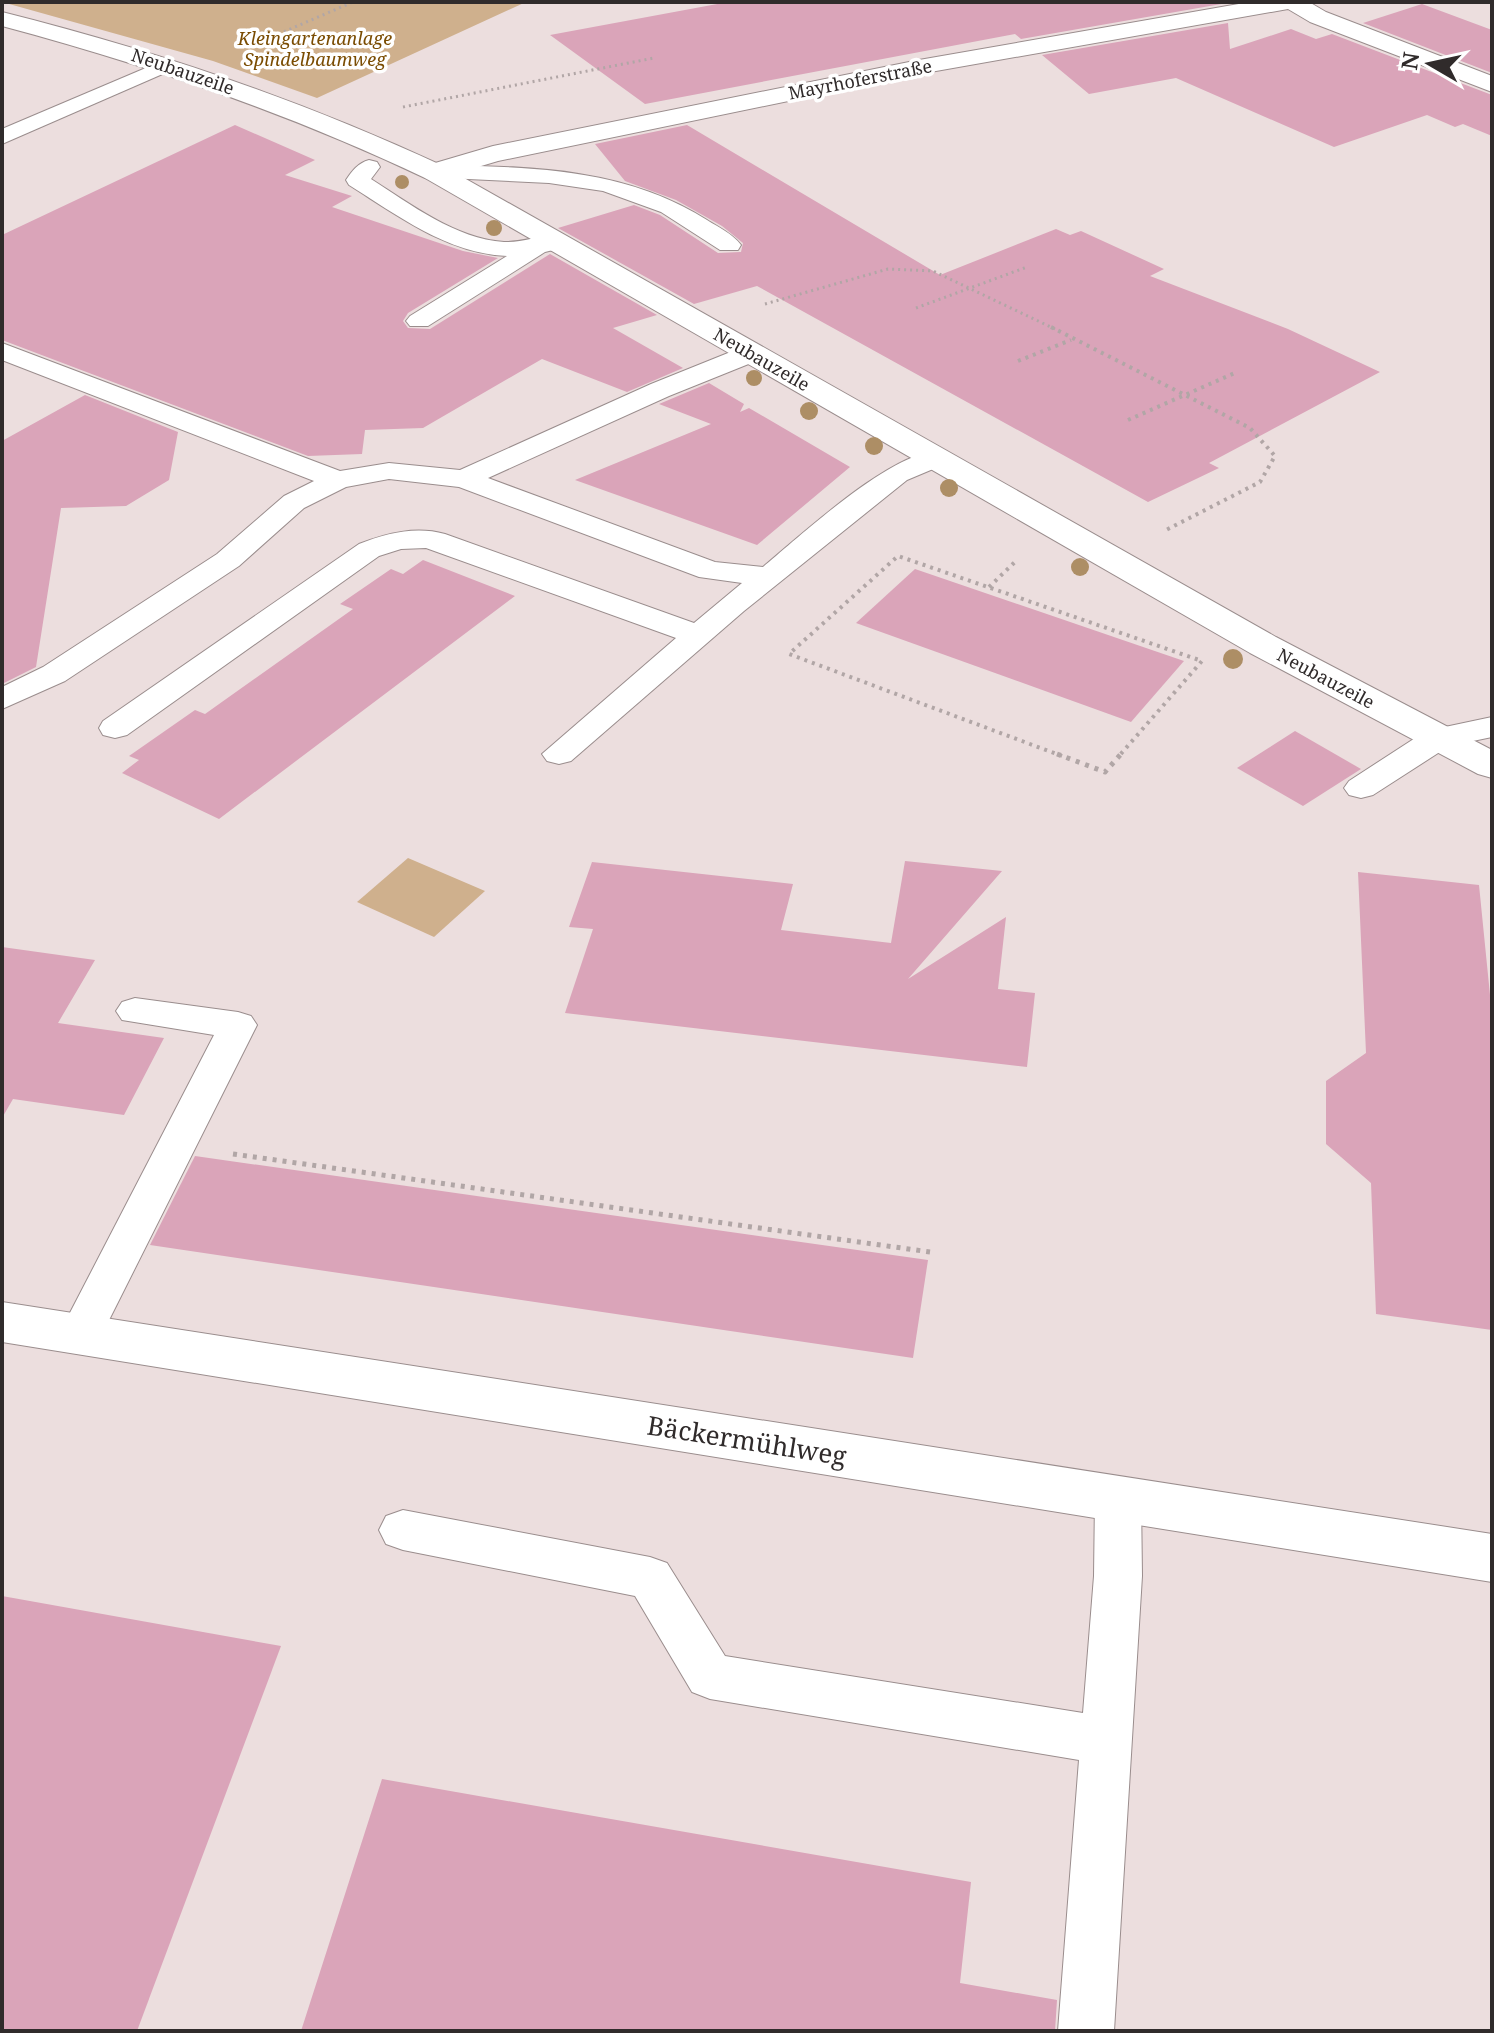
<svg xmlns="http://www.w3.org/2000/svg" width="1494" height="2033" viewBox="0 0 1494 2033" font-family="'Noto Serif',serif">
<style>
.green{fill:#cfb08d}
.building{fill:#daa4b9}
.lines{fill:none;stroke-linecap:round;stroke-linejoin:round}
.lane-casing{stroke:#9a8d8d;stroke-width:2}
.street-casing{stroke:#9a8d8d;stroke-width:2}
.secondary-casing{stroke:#9a8d8d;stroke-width:2}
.path-far2{stroke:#b1a6a6;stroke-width:3;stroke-dasharray:2 4;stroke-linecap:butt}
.path-far1{stroke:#b1a6a6;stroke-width:4;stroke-dasharray:3 5;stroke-linecap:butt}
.path{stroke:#b1a6a6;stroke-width:5;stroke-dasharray:4 6;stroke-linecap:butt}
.lane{fill:#fff;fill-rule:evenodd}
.street{fill:#fff;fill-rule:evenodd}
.secondary{fill:#fff;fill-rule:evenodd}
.tree{fill:#ad8e65}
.labels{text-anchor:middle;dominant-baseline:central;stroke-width:7;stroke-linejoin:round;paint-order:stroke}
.far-park-label{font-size:18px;font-style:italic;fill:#7a4c02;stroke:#fff}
.far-street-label{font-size:18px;fill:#302b2b;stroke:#fff}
.near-street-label{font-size:26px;fill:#302b2b;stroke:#fff}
</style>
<rect width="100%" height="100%" fill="#ecdede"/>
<!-- green -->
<g class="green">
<path d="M2,2h524l-209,96 -104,-37z"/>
<path d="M408,858l77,33 -51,46 -77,-35z"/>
</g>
<!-- building -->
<g class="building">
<path d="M728,2h499v1l-206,36 -6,-5 -370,70 -95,-69z"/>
<path d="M1422,4l70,26v43l-129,-50z"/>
<path d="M1228,23l2,26 61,-20 25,10 16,-5 160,61v41l-29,-12 -8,3 -28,-12 -93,32 -158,-69 -87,16 -47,-39z"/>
<path d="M235,125l80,35 -30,15 67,21 -20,11 131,44 35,7 -90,55 -5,8 5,7 22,1 120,-75 107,61 -44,13 70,40 -56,24 -85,-33 -119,69 -58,2 -3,24 -54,2 -306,-116v-105z"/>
<path d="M687,125l253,150 116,-46 14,6 11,-4 83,38 -14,7 138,53 92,43 -171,91 10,5 -71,34 -391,-216 -63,18 -136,-76 76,-23 26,10 58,38 23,-1 2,-9 -21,-17 -46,-26 -51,-19 -30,-37z"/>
<path d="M709,383l35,21 -4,8 9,-4 101,59 -93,78 -182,-65 136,-56 -52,-20z"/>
<path d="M85,395l93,37 -9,48 -43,26 -65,2 -25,159 -34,17v-243z"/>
<path d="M423,560l92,36 -296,223 -97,-46 17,-13 -10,-4 66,-46 10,4 148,-105 -13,-5 51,-35 12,5z"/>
<path d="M915,569l126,43 143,49 -53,61 -275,-99z"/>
<path d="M1295,731l66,38 -58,37 -66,-38z"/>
<path d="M905,861l97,10 -94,108 98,-62 -8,72 37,4 -8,74 -462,-54 28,-84 -24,-2 23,-65 201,22 -12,46 110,13z"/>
<path d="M1358,872l121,13 13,130v315l-116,-16 -5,-131 -45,-39v-63l40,-28z"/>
<path d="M2,947l93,13 -37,63 106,15 -40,77 -111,-16 -11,19z"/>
<path d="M195,1156l733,104 -15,98 -763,-113z"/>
<path d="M2,1596l279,50 -144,385h-135z"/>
<path d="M382,1779l589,103 -11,101 97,17 -2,31h-754z"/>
</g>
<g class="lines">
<defs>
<g id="lane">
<path d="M167,59l7,2 3,4 -3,4 -172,75v-15z"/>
<path d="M369,160l8,2 3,5 -9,12c39,25 85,60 133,63 20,1 43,-10 61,-5l4,5 -4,5 -20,5 -117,74h-18l-4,-5 4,-5 97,-60c-59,-2 -110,-41 -158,-71l-3,-5c6,-9 12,-17 23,-20z"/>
<path d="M434,165c95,2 190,2 273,55 11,7 26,14 34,25l-3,5h-18l-59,-38 -58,-21 -54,-8 -123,-6 -3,-5 3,-5z"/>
<path d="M2,343l338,128 49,-8 71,7 191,-86 92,-37h18l4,6 -4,6 -92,37 -181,82 227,84 48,5c35,-29 139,-126 182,-115l4,6 -4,6 -38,16 -163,131 -173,150 -12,3 -12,-3 -5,-7 134,-116 -250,-90 -25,1 -22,7 -252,179 -12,3 -12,-3 -4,-7 4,-7 256,-177c28,-11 57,-18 86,-10l249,89 48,-40 -43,-6 -240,-90 -70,-8 -43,8 -42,21 -65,58 -174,115 -63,28v-22l41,-20 174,-113 67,-58 30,-15 -312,-121z"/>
<path d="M1492,717v20l-43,9 -76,49 -12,3 -12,-3 -5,-7 5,-7 77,-50z"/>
<path d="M135,998l103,14 13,4 6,9 -161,321 -15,5 -15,-5 -7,-12 155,-299 -92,-15 -6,-9 6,-9z"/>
<path d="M1118,1479l17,6 6,14 1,77 -28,455h-56l21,-271 -369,-61 -18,-7 -57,-96 -232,-46 -17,-6 -7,-14 7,-14 17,-6 247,47 17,6 58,93 358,57 11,-137 1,-77 6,-14z"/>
</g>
<path id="street" d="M1250,2h59l17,10 166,64v16l-182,-70 -22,-13 -369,65 -421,87 -64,19 -9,-2 -4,-6 4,-6 68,-20 426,-86z"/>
<g id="secondary">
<path d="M2,12c152,38 299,88 441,154l833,471 216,113v28l-14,-4 -228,-121 -825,-475c-137,-65 -277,-113 -423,-152z"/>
<path d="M2,1302l1490,232v48l-1490,-240z"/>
</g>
</defs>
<!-- lane casing -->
<use href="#lane" class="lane-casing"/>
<!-- street casing -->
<use href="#street" class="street-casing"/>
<!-- secondary casing -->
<use href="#secondary" class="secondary-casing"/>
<!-- path-far2 -->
<g class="path-far2">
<path d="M251,46l102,-44"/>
<path d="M403,107l251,-49"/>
<path d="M765,304l123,-35 45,2 122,58"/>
<path d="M916,308l111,-41"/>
</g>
<!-- path-far1 -->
<g class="path-far1">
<path d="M1051,327l199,101 25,28 -15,26 -96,49"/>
<path d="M1018,361l53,-21"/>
<path d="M1128,420l109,-48"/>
<path d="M989,587l28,-27"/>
<path d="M1062,756l-273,-102 109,-98 304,105 -83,95"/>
</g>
<!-- path -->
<g class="path">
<path d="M1057,754l48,18 16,-18"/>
<path d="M233,1154l697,98"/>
</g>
<!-- lane -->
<use href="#lane" class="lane"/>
<!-- street -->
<use href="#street" class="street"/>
<!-- secondary -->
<use href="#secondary" class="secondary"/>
</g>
<!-- trees -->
<g class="tree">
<circle cx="402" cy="182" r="7"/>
<circle cx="494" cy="228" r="8"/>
<circle cx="754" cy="378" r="8"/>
<circle cx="809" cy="411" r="9"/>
<circle cx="874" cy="446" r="9"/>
<circle cx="949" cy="488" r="9"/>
<circle cx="1080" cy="567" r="9"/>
<circle cx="1233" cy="659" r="10"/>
</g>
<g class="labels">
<!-- far-park labels -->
<g class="far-park-label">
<text x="315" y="38">Kleingartenanlage<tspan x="315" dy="21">Spindelbaumweg</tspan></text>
</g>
<!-- far-street labels -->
<g class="far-street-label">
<text transform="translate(183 71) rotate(19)">Neubauzeile</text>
<text transform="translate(860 79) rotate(-11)">Mayrhoferstraße</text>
<text transform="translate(762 359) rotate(30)">Neubauzeile</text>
<text transform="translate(1326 678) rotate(28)">Neubauzeile</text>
</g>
<!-- near-street labels -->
<g class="near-street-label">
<text transform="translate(747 1440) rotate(9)">Bäckermühlweg</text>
</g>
</g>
<!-- border -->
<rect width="1494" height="2033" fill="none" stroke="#302b2b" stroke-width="8"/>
<!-- north arrow -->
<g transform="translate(1430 64) rotate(279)" stroke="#ffffff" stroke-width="6" paint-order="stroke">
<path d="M0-6L14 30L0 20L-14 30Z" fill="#302b2b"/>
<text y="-12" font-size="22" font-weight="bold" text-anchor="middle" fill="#302b2b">N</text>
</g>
</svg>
